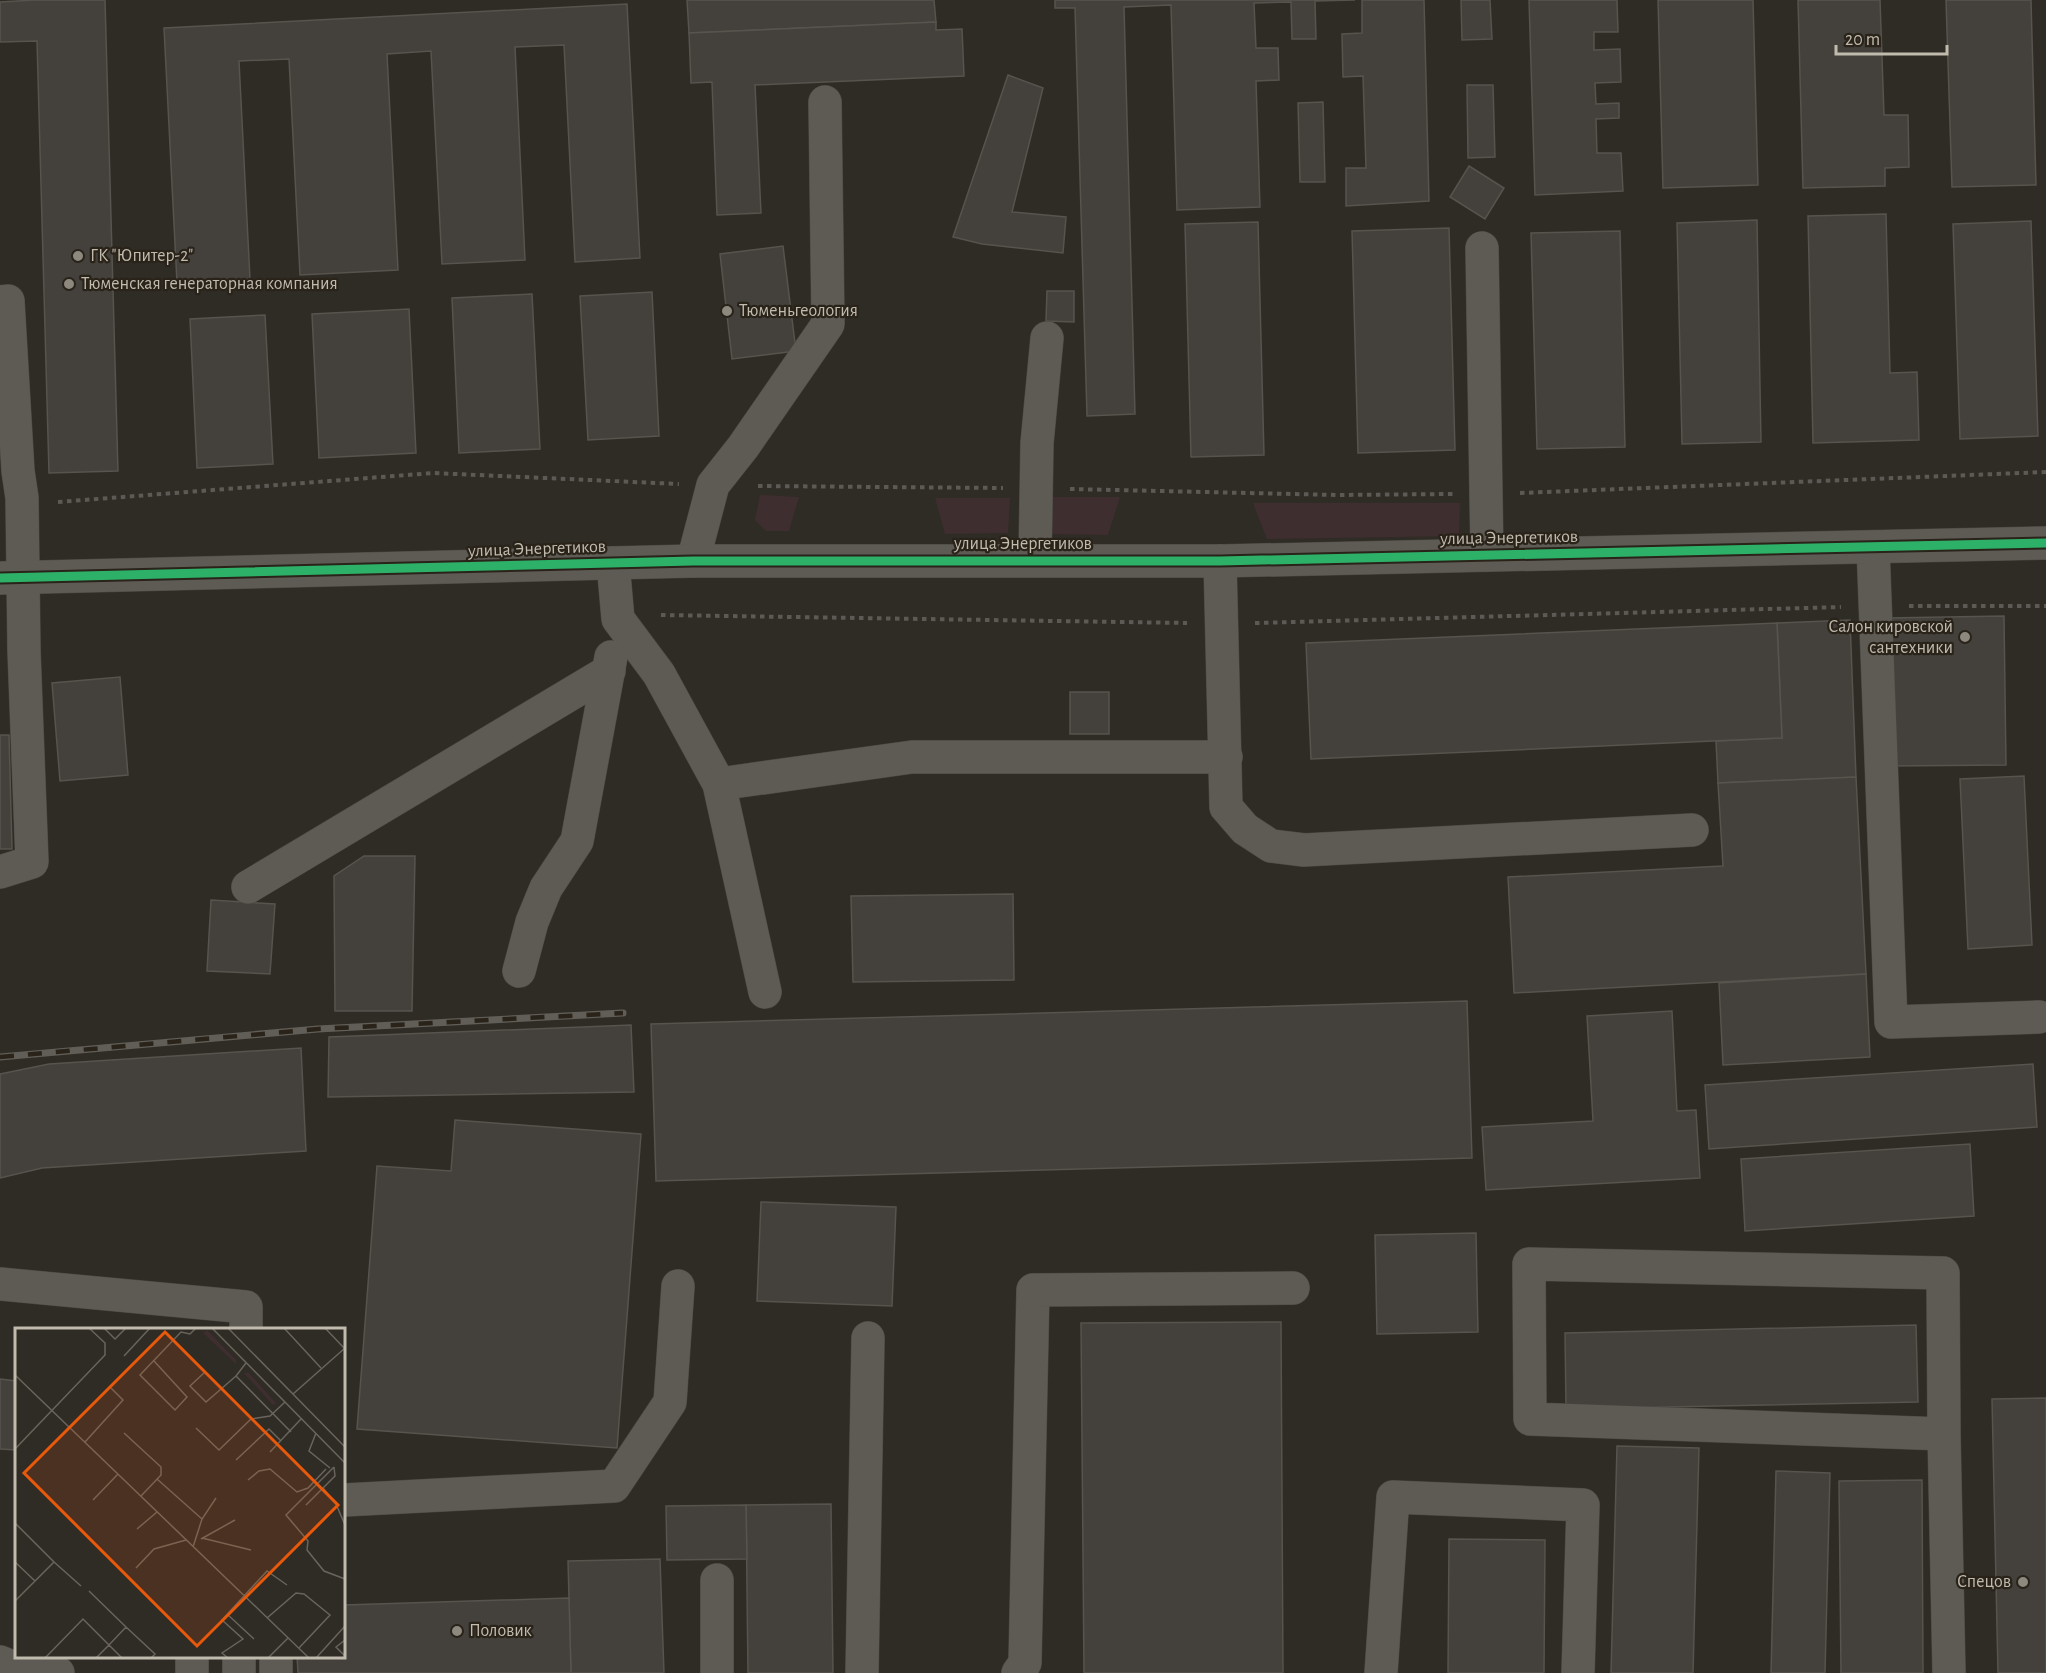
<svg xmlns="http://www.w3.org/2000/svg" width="2046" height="1673" viewBox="0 0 2046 1673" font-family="'Alegreya Sans',sans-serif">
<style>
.grass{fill:#3f2e2f}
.building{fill:#44413c;stroke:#57534d;stroke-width:1.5}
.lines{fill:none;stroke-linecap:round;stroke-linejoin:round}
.minor-casing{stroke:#494641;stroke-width:34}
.path{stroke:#5d5954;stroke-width:4;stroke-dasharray:4.5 4.5;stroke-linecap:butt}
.minor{stroke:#5e5a54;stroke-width:33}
.rail-casing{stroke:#615e58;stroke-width:7}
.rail{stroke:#29231a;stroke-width:4.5;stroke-dasharray:14;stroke-linecap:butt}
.cycleway-casing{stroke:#29231a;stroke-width:13}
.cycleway{stroke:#2db169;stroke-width:9}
.poi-dot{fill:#8e897e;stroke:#29231a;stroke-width:2}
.labels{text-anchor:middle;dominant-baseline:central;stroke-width:4.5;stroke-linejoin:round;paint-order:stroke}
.poi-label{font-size:18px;fill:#c1bbae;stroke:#29231a;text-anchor:start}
.street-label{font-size:18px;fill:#c1bbae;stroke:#29231a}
.inset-road{fill:none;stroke:#69655c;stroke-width:1.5}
.view{fill:#e8590c;fill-opacity:0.15;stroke:#e8590c;stroke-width:3}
.inset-edge{fill:none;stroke:#c1bbae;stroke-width:3}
</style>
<rect width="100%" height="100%" fill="#2f2b25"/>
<!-- grass -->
<g class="grass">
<path d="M760,495l39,2 -10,34h-23l-11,-11z"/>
<path d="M1047,497h73l-12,38 -61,-1z"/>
<path d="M935,498h75l-2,35 -63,1z"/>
<path d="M1253,503h207l-1,33 -192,3z"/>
</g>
<!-- building -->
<g class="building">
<path d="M34,0h71l13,471 -69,2 -12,-432 -37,1v-40z"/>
<path d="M687,0h247l2,22 -247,11z"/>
<path d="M1055,0h300l-40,1 1,38h-24l-1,-37 -37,1 2,45h22l1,32 -23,1 4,126 -83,3 -6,-205 -47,2 11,407 -48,2 -12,-408h-20z"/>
<path d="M1362,0h62l5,201 -83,5v-38h20l-3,-92 -20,1 -1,-43 20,-1z"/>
<path d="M1461,0h29l2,39 -30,1z"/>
<path d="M1529,0h88l1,32h-24v18l26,-1 1,33 -26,1 1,21 23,-1v15l-23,1 1,34h24l2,38 -88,4z"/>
<path d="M1658,0h95l5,185 -95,3z"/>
<path d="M1798,0h82l4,115h24l1,52 -24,1v18l-82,2z"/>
<path d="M1946,0h85l5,185 -84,2z"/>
<path d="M627,4l13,254 -65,4 -11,-217 -49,2 10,213 -83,4 -11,-213 -44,3 11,216 -98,5 -11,-216 -50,2 11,218 -73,4 -13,-255z"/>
<path d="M936,22v8l26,-1 2,47 -209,9 6,128 -44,2 -5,-133 -21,1 -2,-50z"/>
<path d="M1008,75l35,13 -31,124 54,5 -3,36 -81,-9 -29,-7z"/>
<path d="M1467,85h26l2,72 -27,1z"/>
<path d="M1323,102l2,80h-25l-2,-79z"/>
<path d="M1469,166l35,22 -19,31 -35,-22z"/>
<path d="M1886,214l4,159 27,-1 2,68 -106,3 -5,-227z"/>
<path d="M1757,220l4,222 -79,2 -5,-221z"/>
<path d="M2031,221l7,215 -78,3 -7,-215z"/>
<path d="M1258,222l6,233 -73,2 -6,-233z"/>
<path d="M1449,228l6,222 -97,3 -6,-222z"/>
<path d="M1620,231l5,216 -88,2 -6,-216z"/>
<path d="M783,246l13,105 -64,8 -12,-105z"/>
<path d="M1047,291h27v31l-28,-1z"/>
<path d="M652,292l7,144 -71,4 -8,-144z"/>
<path d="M532,294l8,155 -81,4 -7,-155z"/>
<path d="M409,309l7,144 -97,5 -7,-144z"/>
<path d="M265,315l8,149 -76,4 -7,-149z"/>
<path d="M2004,616l2,149 -118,1 -2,-148z"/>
<path d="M1850,620l6,157 -138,6 -2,-42 66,-3 -5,-115z"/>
<path d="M1777,623l5,115 -471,21 -5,-116z"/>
<path d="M120,677l8,98 -68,6 -8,-98z"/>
<rect x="1070" y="692" width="39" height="42"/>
<path d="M0,735h9l3,114h-12z"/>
<path d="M2024,776l8,169 -64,4 -8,-170z"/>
<path d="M1856,777l10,197 -352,19 -6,-116 215,-11 -5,-83z"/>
<path d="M364,856h51l-3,155h-77l-1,-135z"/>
<path d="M1013,894l1,86 -161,2 -2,-86z"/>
<path d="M211,900l64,4 -5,70 -63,-3z"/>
<path d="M1866,974l4,83 -147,8 -4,-82z"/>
<path d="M1467,1001l5,157 -816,23 -5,-157z"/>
<path d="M1672,1011l5,100 19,-1 4,68 -214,12 -4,-63 111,-6 -6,-105z"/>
<path d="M631,1025l3,67 -306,5 1,-60z"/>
<path d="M301,1048l5,103 -264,17 -42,10v-104l49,-10z"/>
<path d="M2033,1064l4,63 -328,22 -4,-64z"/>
<path d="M455,1120l186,14 -24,314 -260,-19 20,-263 74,5z"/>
<path d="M1970,1144l4,72 -229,15 -4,-72z"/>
<path d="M761,1202l135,5 -4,99 -135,-5z"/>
<path d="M1476,1233l2,99 -101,2 -2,-99z"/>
<path d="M1281,1322l2,351h-199l-3,-350z"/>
<path d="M1916,1325l2,77 -352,7 -1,-76z"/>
<path d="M0,1379l16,2v69l-16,-1z"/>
<path d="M2046,1398v275h-48l-6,-274z"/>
<path d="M1617,1446l82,2 -6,225h-82z"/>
<path d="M1776,1471l54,2 -5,200h-54z"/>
<path d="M1922,1480l1,193h-82l-2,-192z"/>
<path d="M831,1504l2,169h-85l-2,-168z"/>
<path d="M746,1505l1,54 -80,1 -1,-54z"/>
<path d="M1449,1539l96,1 -1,133h-96z"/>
<path d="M660,1559l4,114h-93l-3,-112z"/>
<path d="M569,1598l2,75h-273l-1,-17h47v-51z"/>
</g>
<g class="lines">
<defs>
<g id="minor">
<path d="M1482,248l5,307"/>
<path d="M0,302l8,-1 10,170 4,27 2,153 8,211 -32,10"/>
<path d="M1873,547l18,475 148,-5"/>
<path d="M1035,560l2,-117 10,-105"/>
<path d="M693,561l20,-76 30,-38 85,-123 -3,-222"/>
<path d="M1220,561l6,246 19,22 26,17 33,4 388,-20"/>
<path d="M613,563l5,56 41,55 60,110 46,208"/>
<path d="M0,578l693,-17h527l826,-18"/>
<path d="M719,784l193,-27h314"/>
<path d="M248,887l361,-216"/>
<path d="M519,971l13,-49 14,-34 31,-47 34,-184"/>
<path d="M0,1284l246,23v23"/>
<path d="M1944,1434l-414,-15 -1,-155 414,9 1,161 5,239"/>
<path d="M344,1500l270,-14 56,-84 8,-116"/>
<path d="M717,1580v93"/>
<path d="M192,1656v17"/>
<path d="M276,1656v17"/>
<path d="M0,1662l19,8 39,3"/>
<path d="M239,1673v-17"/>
<path d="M862,1673l6,-335"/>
<path d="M1018,1673l7,-10 8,-373 260,-2"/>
<path d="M1381,1673l12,-176 190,8 -5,168"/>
</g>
</defs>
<!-- minor casing -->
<use href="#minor" class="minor-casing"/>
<!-- path -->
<g class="path">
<path d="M758,486l245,2"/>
<path d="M1070,489l268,6 115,-1"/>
<path d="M1520,493l526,-21"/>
<path d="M58,502l375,-29 246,11"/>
<path d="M1909,606h137"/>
<path d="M661,615l526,8"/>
<path d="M1255,623l586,-16"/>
</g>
<!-- minor -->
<use href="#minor" class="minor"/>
<defs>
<path id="rail" d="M0,1057l318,-28 305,-16"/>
</defs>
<!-- rail casing -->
<use href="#rail" class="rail-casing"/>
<!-- rail -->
<use href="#rail" class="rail"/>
<defs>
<path id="cycleway" d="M0,578l693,-17h527l826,-18"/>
</defs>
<!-- cycleway casing -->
<use href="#cycleway" class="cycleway-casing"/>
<!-- cycleway -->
<use href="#cycleway" class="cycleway"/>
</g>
<!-- markers -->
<g class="poi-dot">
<circle cx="78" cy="256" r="6"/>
<circle cx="69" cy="284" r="6"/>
<circle cx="727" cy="311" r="6"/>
<circle cx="1965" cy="637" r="6"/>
<circle cx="2023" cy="1582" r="6"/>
<circle cx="457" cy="1631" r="6"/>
</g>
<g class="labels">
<!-- poi labels -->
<g class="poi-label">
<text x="90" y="256">ГК "Юпитер-2"</text>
<text x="81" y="284">Тюменская генераторная компания</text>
<text x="739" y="311">Тюменьгеология</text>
<text x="1953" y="627" text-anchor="end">Салон кировской<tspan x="1953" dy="21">сантехники</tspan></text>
<text x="2011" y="1582" text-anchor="end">Спецов</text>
<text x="469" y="1631">Половик</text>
</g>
<!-- street labels -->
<g class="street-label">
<text transform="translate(1509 538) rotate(-1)">улица Энергетиков</text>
<text x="1023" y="544">улица Энергетиков</text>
<text transform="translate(537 549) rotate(-2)">улица Энергетиков</text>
</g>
</g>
<!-- overview -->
<g transform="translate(15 1328)">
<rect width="330" height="330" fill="#2f2b25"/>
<path d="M192,2l29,30v4l-33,-31zM229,45h5l27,30 -3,2z" fill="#3f2e2f"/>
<path class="inset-road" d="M89,0l11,11 11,-11M197,0l133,135M213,0l117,119M269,0l37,40M310,0l20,21M109,28l26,-28M139,33l33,36 -12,13 -35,-35 41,-43 9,2 6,-6M231,35l-10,13 55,56M190,44l-15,14 16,16 30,-26M0,47l294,283M278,66l52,-46M181,100l23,22 32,-31 19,-3 15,-14M109,105l37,34v8l-20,21M301,105l-7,18 21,17M70,114l38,-42 -12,-12M0,121l90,-94v-12l-16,-15M255,124l31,-33M221,132l33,-31 12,12M319,139l-48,48 22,26 -1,9 17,21 21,8M142,151l45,40M233,152l11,-9 11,-2 27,23 11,-4 18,-19M308,160l13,16 9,21M78,172l25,-26M291,177l29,-29 -1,-9M122,201l20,-17M187,210l49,12M186,211l34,-19M178,219l9,-28 14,-21M0,234l20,19M39,234l27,24M121,240l18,-19 32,-9M74,263l37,36M0,273l39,-39 -39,-39M212,286l27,25M252,290l29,-25 8,1 26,21 -31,33M330,312l-9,7 9,9M30,330l38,-39 26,26 17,-18 29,27 -4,4M81,330l13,-13 13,13M213,330l-6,-5 21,-14 -21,-19 45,-49 20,14M253,330l20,-20M301,330l29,-32"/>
<path class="view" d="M150,4l173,173 -141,141 -173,-173z"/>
<rect width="330" height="330" class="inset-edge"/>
</g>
<!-- scale -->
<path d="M1836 45v9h111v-9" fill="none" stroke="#c1bbae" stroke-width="3"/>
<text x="1845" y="45" font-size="18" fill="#c1bbae" stroke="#29231a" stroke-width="4.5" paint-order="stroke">20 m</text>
</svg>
